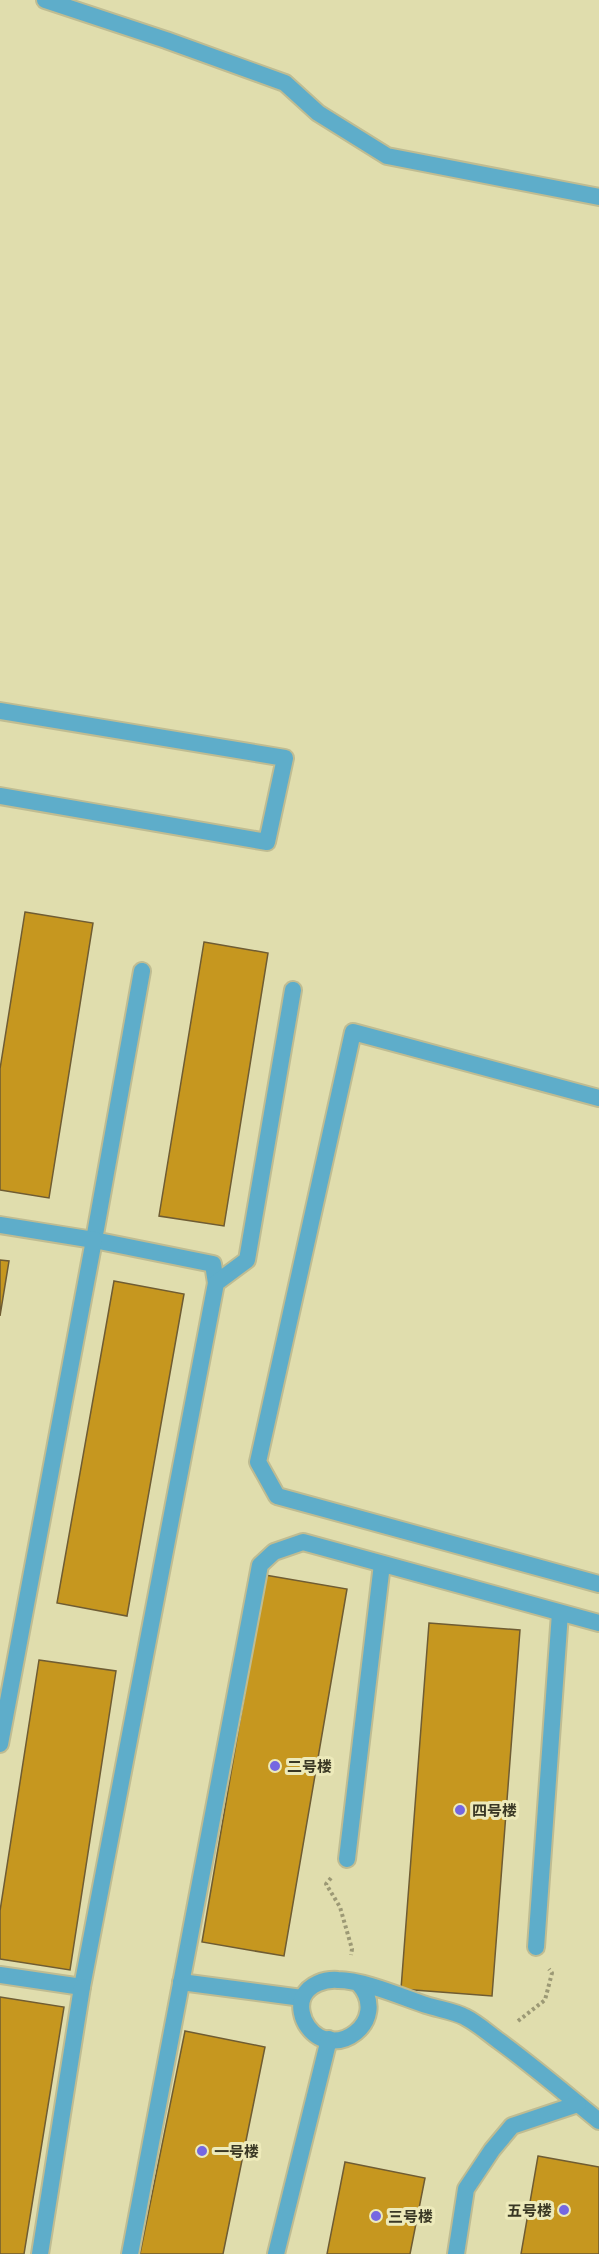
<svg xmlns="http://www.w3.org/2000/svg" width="599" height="2254" viewBox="0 0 599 2254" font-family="Ubuntu,'Noto Sans SC',sans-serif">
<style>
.building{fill:#c6971f;stroke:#6f5c33;stroke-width:1.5}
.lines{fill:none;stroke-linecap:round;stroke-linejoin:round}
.minor-casing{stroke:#bfbc92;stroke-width:20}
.path{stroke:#9c9975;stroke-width:4;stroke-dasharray:3 3;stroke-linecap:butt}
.minor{stroke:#5eadca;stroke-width:16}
.poi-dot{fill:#7567e1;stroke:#edeaba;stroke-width:2}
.labels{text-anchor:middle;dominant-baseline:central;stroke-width:6;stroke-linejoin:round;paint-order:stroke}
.poi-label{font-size:15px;font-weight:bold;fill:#393724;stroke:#edeaba;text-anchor:start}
</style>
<rect width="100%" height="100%" fill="#e0ddad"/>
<!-- building -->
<g class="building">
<path d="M25,912l68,11 -44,275 -49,-8v-121z"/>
<path d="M204,942l64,11 -44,273 -65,-10z"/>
<path d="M0,1260l9,1 -9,55z"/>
<path d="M114,1281l70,13 -57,322 -70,-13z"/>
<path d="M265,1575l82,14 -63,367 -82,-14z"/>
<path d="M429,1623l91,7 -28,366 -91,-7z"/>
<path d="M39,1660l77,11 -46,299 -70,-11v-48z"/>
<path d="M0,1997l64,10 -40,247h-24z"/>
<path d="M185,2031l80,16 -42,207h-83z"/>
<path d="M538,2156l61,11v87h-78z"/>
<path d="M345,2162l80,16 -15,76h-83z"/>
</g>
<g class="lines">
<defs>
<g id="minor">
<path d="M45,0l121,40 119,43 33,30 69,43 212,41"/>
<path d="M0,711l285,47 -18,84 -267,-46"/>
<path d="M142,971l-48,269 119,24 3,19"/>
<path d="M599,1098l-246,-66 -95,430 19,34 322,88"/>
<path d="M0,1225l94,15 -94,504"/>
<path d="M347,1859l35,-295"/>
<path d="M536,1947l24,-334"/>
<path d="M0,1975l82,12 134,-704 31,-23 46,-270"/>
<path d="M181,1982l121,16"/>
<path d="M359,1984c32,36 -24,79 -51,43 -6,-8 -9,-21 -5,-30 6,-13 22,-18 35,-17 25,0 64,17 88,25 12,4 28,6 39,12 12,6 23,16 34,24 34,25 67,53 100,80"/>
<path d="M40,2254l42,-267"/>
<path d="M130,2254l130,-689 14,-13 29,-10 296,81"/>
<path d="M276,2254l53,-215"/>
<path d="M456,2254l10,-65 26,-39 20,-24 66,-22"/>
</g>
</defs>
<!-- minor casing -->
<use href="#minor" class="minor-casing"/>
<!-- path -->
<g class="path">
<path d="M331,1878l-5,6 14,23 12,42 -1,6"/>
<path d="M518,2021l27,-21 7,-27 -3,-4"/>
</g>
<!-- minor -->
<use href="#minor" class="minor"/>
</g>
<!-- markers -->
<g class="poi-dot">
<circle cx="275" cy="1766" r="6"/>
<circle cx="460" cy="1810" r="6"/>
<circle cx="202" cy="2151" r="6"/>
<circle cx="564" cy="2210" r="6"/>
<circle cx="376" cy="2216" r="6"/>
</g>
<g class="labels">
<!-- poi labels -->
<g class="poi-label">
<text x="287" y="1766">二号楼</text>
<text x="472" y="1810">四号楼</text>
<text x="214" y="2151">一号楼</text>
<text x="552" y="2210" text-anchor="end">五号楼</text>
<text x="388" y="2216">三号楼</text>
</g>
</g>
</svg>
